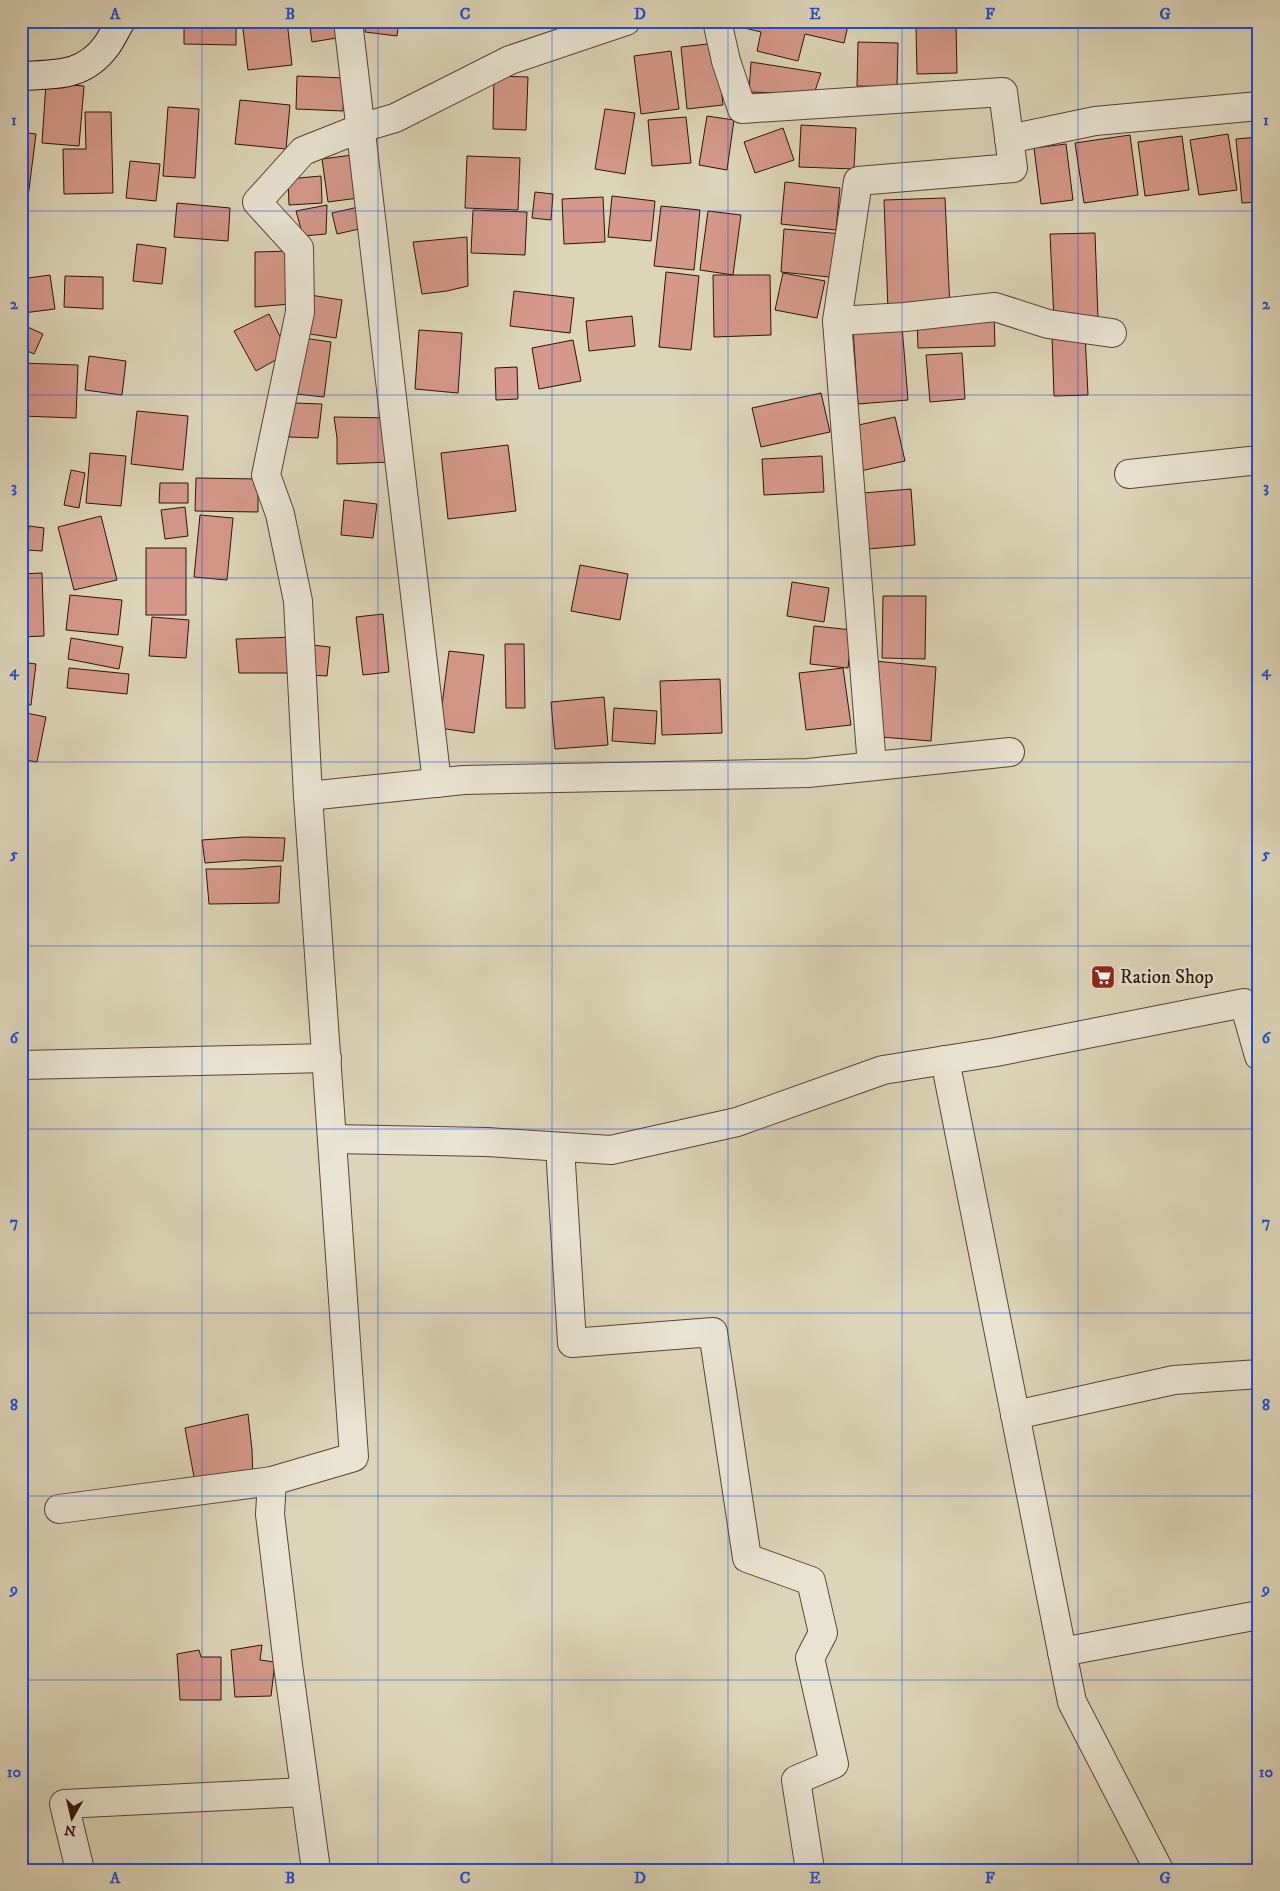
<svg xmlns="http://www.w3.org/2000/svg" width="1280" height="1891" viewBox="0 0 1280 1891" font-family="'IM FELL DW Pica',serif">
<style>
.building{fill:#d5988a;stroke:#2f1207}
.lines{fill:none;stroke-linecap:round;stroke-linejoin:round}
.street-casing{stroke:#5a4334;stroke-width:30}
.secondary-casing{stroke:#2f1207;stroke-width:30}
.street{stroke:#e9e4d2;stroke-width:28}
.secondary{stroke:#e9e4d2;stroke-width:28}
.grid{fill:none;stroke:#1d4ed8;stroke-width:1;stroke-opacity:0.55}
.labels{text-anchor:middle;dominant-baseline:central;stroke-width:5;stroke-linejoin:round;paint-order:stroke}
.poi-label{font-size:19px;fill:#2f1207;stroke:#e9e4d2;text-anchor:start}
.neatline{fill:none;stroke:#1d4ed8;stroke-width:2}
.grid-label{font-size:16px;text-anchor:middle;font-weight:bold;fill:#1d4ed8}
</style>
<rect width="100%" height="100%" fill="#ddd5b9"/>
<filter id="stains"><feTurbulence type="fractalNoise" baseFrequency=".004" numOctaves="4"/><feColorMatrix values="0 0 0 0 .2 0 0 0 0 .09 0 0 0 0 .02 0 0 0 .5 -.17"/></filter>
<radialGradient id="worn" r=".72"><stop offset=".6" stop-color="#630" stop-opacity="0"/><stop offset="1" stop-color="#630" stop-opacity=".3"/></radialGradient>
<!-- building -->
<g class="building">
<path d="M184,21h52v24l-52,-1z"/>
<path d="M242,21h45l5,44 -44,5z"/>
<path d="M309,21h38l2,15 -37,6z"/>
<path d="M366,21h33l-2,15 -32,-4z"/>
<path d="M733,21h116l-5,22 -39,-9 -7,27 -41,-10 4,-19 -29,-7z"/>
<path d="M956,23l1,50 -40,1 -1,-50z"/>
<path d="M858,42l40,1 -1,44 -40,-1z"/>
<path d="M716,43l7,62 -36,4 -6,-62z"/>
<path d="M671,51l8,58 -38,5 -7,-58z"/>
<path d="M751,62l70,11 -7,21 -65,-2z"/>
<path d="M297,76l48,2 -2,33 -47,-2z"/>
<path d="M494,76l34,1 -2,53 -33,-1z"/>
<path d="M46,83l38,3 -5,60 -37,-3z"/>
<path d="M240,100l50,5 -4,44 -51,-5z"/>
<path d="M168,107l31,2 -4,69 -32,-2z"/>
<path d="M605,109l30,4 -10,61 -30,-5z"/>
<path d="M85,112h26l2,81 -49,1 -1,-45h23z"/>
<path d="M707,116l27,4 -7,50 -28,-5z"/>
<path d="M686,117l5,46 -39,3 -4,-46z"/>
<path d="M801,125l55,3 -2,41 -55,-2z"/>
<path d="M783,128l11,32 -39,13 -11,-31z"/>
<path d="M21,132l15,2 -9,71 -6,-1z"/>
<path d="M1228,134l9,56 -38,5 -9,-55z"/>
<path d="M1130,135l8,60 -54,8 -9,-60z"/>
<path d="M1182,136l7,54 -44,6 -7,-54z"/>
<path d="M1259,137v65l-17,1 -6,-64z"/>
<path d="M1066,144l7,56 -32,4 -7,-56z"/>
<path d="M360,154l6,43 -38,5 -6,-43z"/>
<path d="M467,156l53,2 -2,52 -53,-2z"/>
<path d="M130,161l30,3 -4,37 -30,-3z"/>
<path d="M321,176l1,27 -33,2 -1,-26z"/>
<path d="M785,182l55,6 -4,42 -55,-6z"/>
<path d="M535,192l18,2 -2,26 -19,-2z"/>
<path d="M612,196l43,5 -4,40 -43,-4z"/>
<path d="M603,197l2,45 -41,2 -2,-45z"/>
<path d="M945,198l5,111 -62,2 -4,-111z"/>
<path d="M177,203l53,5 -2,33 -54,-4z"/>
<path d="M327,205l-1,29 -23,2 -7,-25z"/>
<path d="M363,206l5,21 -31,7 -5,-21z"/>
<path d="M661,206l39,4 -6,60 -40,-4z"/>
<path d="M473,210l54,2 -2,43 -54,-2z"/>
<path d="M708,211l33,4 -8,60 -33,-5z"/>
<path d="M784,229l59,5 -4,44 -58,-6z"/>
<path d="M1095,233l3,85 -44,2 -4,-86z"/>
<path d="M467,237l1,49 -21,5 -25,3 -9,-52z"/>
<path d="M137,244l29,4 -4,36 -29,-3z"/>
<path d="M291,251l-1,53 -35,3v-55z"/>
<path d="M666,272l33,4 -8,74 -32,-3z"/>
<path d="M783,273l42,8 -8,37 -42,-8z"/>
<path d="M50,275l5,34 -32,4 -2,-34z"/>
<path d="M713,275h57l1,60 -57,2z"/>
<path d="M65,276l38,1v32l-39,-2z"/>
<path d="M514,291l60,7 -4,35 -60,-7z"/>
<path d="M310,295l32,5 -6,38 -32,-5z"/>
<path d="M269,314l19,39 -32,18 -22,-40z"/>
<path d="M994,315l1,31 -77,2 -1,-31z"/>
<path d="M632,316l3,30 -46,5 -3,-30z"/>
<path d="M21,324l22,10 -9,20 -13,-6z"/>
<path d="M902,326l6,74 -50,4 -5,-75z"/>
<path d="M419,330l43,3 -4,60 -43,-4z"/>
<path d="M1085,334l3,61 -34,1 -2,-60z"/>
<path d="M303,338l28,4 -7,55 -27,-3z"/>
<path d="M573,340l8,41 -42,8 -7,-41z"/>
<path d="M962,353l3,46 -35,3 -4,-47z"/>
<path d="M89,356l37,5 -4,34 -37,-5z"/>
<path d="M21,363l57,2 -2,53 -55,-2z"/>
<path d="M517,367l1,32 -22,1 -1,-32z"/>
<path d="M821,393l9,39 -69,15 -9,-39z"/>
<path d="M294,403l28,1 -4,34 -29,-1z"/>
<path d="M137,411l51,5 -5,54 -52,-6z"/>
<path d="M334,417l59,1v44l-56,2v-26z"/>
<path d="M895,417l10,44 -49,11 -11,-44z"/>
<path d="M508,445l8,66 -68,8 -7,-66z"/>
<path d="M90,453l36,3 -5,50 -35,-3z"/>
<path d="M822,456l2,36 -60,3 -2,-36z"/>
<path d="M71,470l14,3 -6,35 -15,-3z"/>
<path d="M196,478l62,1v33l-63,-1z"/>
<path d="M21,479l6,1 -6,70z"/>
<path d="M160,483h28v20h-29z"/>
<path d="M911,489l4,56 -47,4 -5,-56z"/>
<path d="M344,500l33,4 -4,34 -32,-3z"/>
<path d="M185,507l3,29 -23,3 -4,-29z"/>
<path d="M200,515l33,3 -6,62 -33,-3z"/>
<path d="M101,516l16,64 -43,10 -16,-63z"/>
<path d="M29,526l15,2 -2,23 -15,-1z"/>
<rect x="146" y="548" width="40" height="67"/>
<path d="M580,565l48,9 -8,46 -49,-9z"/>
<path d="M42,573l2,63 -23,1v-63z"/>
<path d="M792,582l37,6 -5,34 -37,-6z"/>
<path d="M70,595l52,5 -4,35 -52,-5z"/>
<path d="M883,596h43l-1,63 -43,-1z"/>
<path d="M383,614l6,58 -26,3 -7,-58z"/>
<path d="M152,617l37,3 -3,38 -37,-2z"/>
<path d="M814,626l38,4 -4,38 -38,-4z"/>
<path d="M296,637l-1,36h-56l-3,-34z"/>
<path d="M71,638l52,9 -4,22 -51,-10z"/>
<path d="M505,644h19l1,64h-19z"/>
<path d="M312,645l18,2 -3,29 -18,-1z"/>
<path d="M449,651l35,4 -10,78 -35,-5z"/>
<path d="M875,661l61,6 -5,74 -63,-5z"/>
<path d="M21,662l15,2 -5,41 -10,-1z"/>
<path d="M69,668l60,6 -2,20 -60,-6z"/>
<path d="M843,668l8,57 -45,5 -7,-57z"/>
<path d="M720,679l2,54 -60,2 -2,-54z"/>
<path d="M604,697l4,48 -53,4 -4,-47z"/>
<path d="M614,708l43,3 -2,33 -43,-3z"/>
<path d="M21,712l25,5 -9,45 -16,-3z"/>
<path d="M244,837l41,1 -2,23 -39,-1 -39,3 -3,-23z"/>
<path d="M281,866l-2,37 -70,1 -3,-35h37z"/>
<path d="M248,1414l4,36 1,30 -57,8 -11,-60z"/>
<path d="M262,1645l-2,15 15,2 -4,34 -36,1 -4,-47z"/>
<path d="M199,1650l2,7h20v43h-41l-3,-46z"/>
</g>
<g class="lines">
<defs>
<g id="street">
<path d="M348,21l89,762"/>
<path d="M717,21l9,40 16,48 261,-17 10,76 -155,13 -21,140 35,445"/>
<path d="M1009,139l86,-18 164,-15"/>
<path d="M837,321l68,-4 90,-10 53,17 64,9"/>
<path d="M1129,474l130,-14"/>
<path d="M308,796l156,-16 344,-7 202,-21"/>
<path d="M945,1060l127,642 87,168"/>
<path d="M21,1065l306,-7"/>
<path d="M333,1139l154,3 124,8 126,-28 146,-52 113,-18 248,-49 15,53"/>
<path d="M560,1147l12,196 141,-11 34,226 64,23 12,52 -13,25 24,106 -38,16 14,90"/>
<path d="M1015,1415l159,-35 85,-6"/>
<path d="M59,1509l213,-28"/>
<path d="M1062,1652l197,-37"/>
<path d="M80,1870l-16,-66 241,-12"/>
<path d="M316,1870l-28,-205 -18,-151 2,-33 82,-24 -46,-661 -10,-195 -18,-87 -14,-39 34,-163 -1,-64 -42,-46 46,-51 58,-23 34,-10 115,-58 116,-39"/>
</g>
<path id="secondary" d="M21,76c35,-2 63,1 86,-31 5,-7 9,-16 14,-24"/>
</defs>
<!-- street casing -->
<use href="#street" class="street-casing"/>
<!-- secondary casing -->
<use href="#secondary" class="secondary-casing"/>
<!-- street -->
<use href="#street" class="street"/>
<!-- secondary -->
<use href="#secondary" class="secondary"/>
</g>
<!-- grid -->
<path class="grid" d="M202,21v1849M378,21v1849M552,21v1849M728,21v1849M902,21v1849M1078,21v1849M21,211h1238M21,395h1238M21,578h1238M21,762h1238M21,946h1238M21,1129h1238M21,1313h1238M21,1496h1238M21,1680h1238"/>
<!-- icons -->
<defs>
<symbol id="supermarket-square" viewBox="-11 -11 22 22"><rect x="-9" y="-9" width="18" height="18" rx="4" fill="#8f2418" stroke="#e9e4d2"/><path d="M-6-5.5h2.5l.6 2H6L4.5 2H-2.5L-4.4-4H-6ZM-1.5 3.2a1.3 1.3 0 1 0 .1 0ZM3 3.2a1.3 1.3 0 1 0 .1 0Z" fill="#fff"/></symbol>
</defs>
<g fill-rule="evenodd">
<use href="#supermarket-square" x="1089" y="963" width="28" height="28"/>
</g>
<g class="labels">
<!-- poi labels -->
<g class="poi-label">
<text x="1120" y="977">Ration Shop</text>
</g>
</g>
<!-- margin -->
<rect width="1280" height="1891" fill="none" stroke="#ddd5b9" stroke-width="55"/>
<!-- north arrow -->
<g transform="translate(72 1818) rotate(188)" stroke="#e9e4d2" stroke-width="4" paint-order="stroke">
<path d="M0-4L9 19L0 12L-9 19Z" fill="#2f1207"/>
<text y="-8" font-size="14" font-weight="bold" text-anchor="middle" fill="#2f1207">N</text>
</g>
<rect x="28" y="28" width="1224" height="1836" class="neatline"/>
<g class="grid-label">
<text x="115" y="19">A</text>
<text x="290" y="19">B</text>
<text x="465" y="19">C</text>
<text x="640" y="19">D</text>
<text x="815" y="19">E</text>
<text x="990" y="19">F</text>
<text x="1165" y="19">G</text>
<text x="14" y="125">1</text>
<text x="1266" y="125">1</text>
<text x="14" y="309">2</text>
<text x="1266" y="309">2</text>
<text x="14" y="492">3</text>
<text x="1266" y="492">3</text>
<text x="14" y="676">4</text>
<text x="1266" y="676">4</text>
<text x="14" y="859">5</text>
<text x="1266" y="859">5</text>
<text x="14" y="1043">6</text>
<text x="1266" y="1043">6</text>
<text x="14" y="1227">7</text>
<text x="1266" y="1227">7</text>
<text x="14" y="1410">8</text>
<text x="1266" y="1410">8</text>
<text x="14" y="1594">9</text>
<text x="1266" y="1594">9</text>
<text x="14" y="1777">10</text>
<text x="1266" y="1777">10</text>
<text x="115" y="1883">A</text>
<text x="290" y="1883">B</text>
<text x="465" y="1883">C</text>
<text x="640" y="1883">D</text>
<text x="815" y="1883">E</text>
<text x="990" y="1883">F</text>
<text x="1165" y="1883">G</text>
</g>
<rect width="100%" height="100%" filter="url(#stains)"/>
<rect width="100%" height="100%" fill="url(#worn)"/>
</svg>
